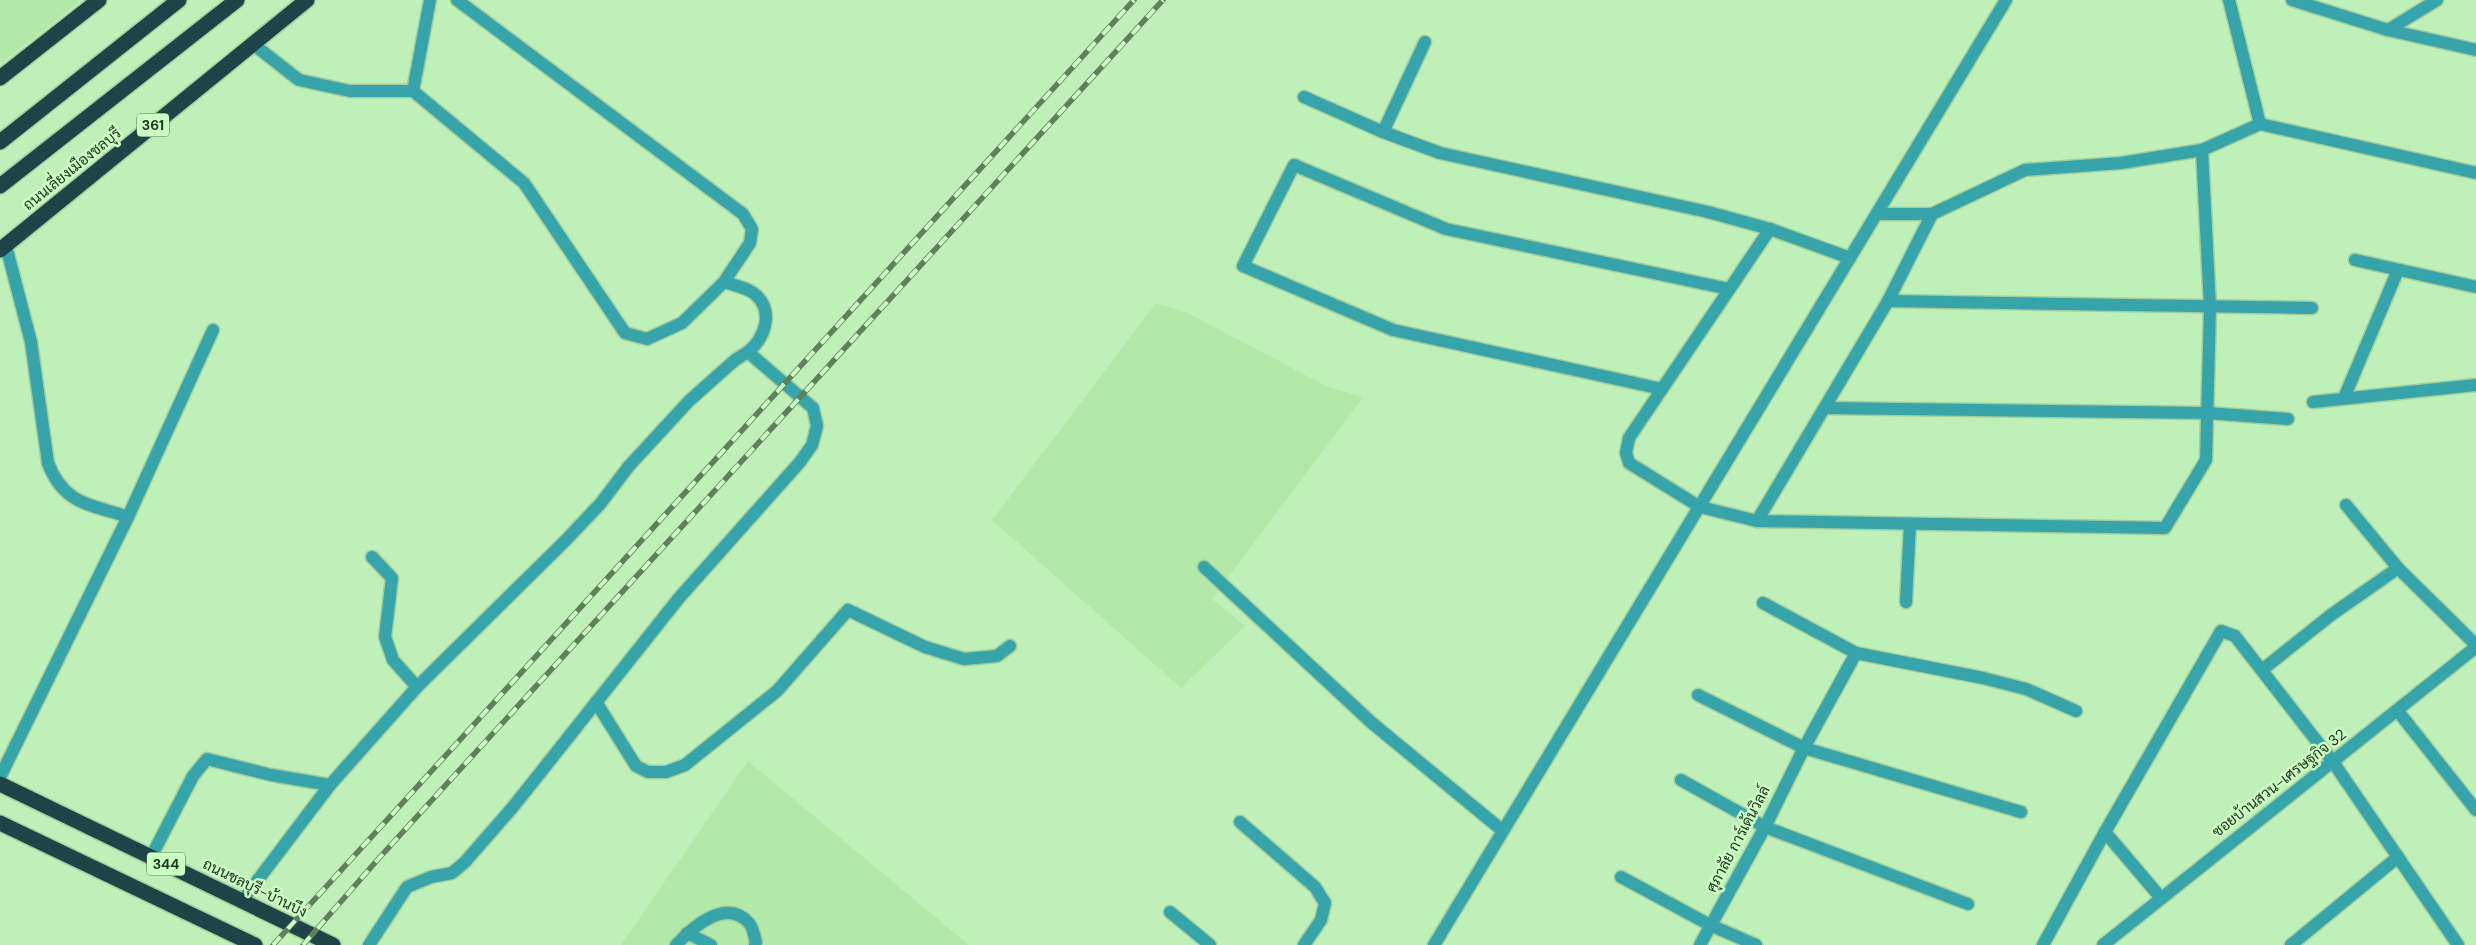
<svg xmlns="http://www.w3.org/2000/svg" width="2476" height="945" viewBox="0 0 2476 945" font-family="'DM Sans',Sarabun,sans-serif">
<style>
.built{fill:#b2e9a9}
.lines{fill:none;stroke-linecap:round;stroke-linejoin:round}
.minor-casing{stroke:#a3ce9c;stroke-width:15}
.highway-casing{stroke:#a3ce9c;stroke-width:18}
.minor{stroke:#36a4ab;stroke-width:12}
.highway{stroke:#1f4447;stroke-width:15}
.rail-casing{stroke:#607f5b;stroke-width:5.5}
.rail{stroke:#cbfec3;stroke-width:4;stroke-dasharray:11;stroke-linecap:butt}
.labels{text-anchor:middle;dominant-baseline:central;stroke-width:5;stroke-linejoin:round;paint-order:stroke}
.shield{fill:#cbfec3;stroke:#557150;stroke-width:1}
.shield-label{font-size:14px;font-weight:bold;fill:#22351f}
.street-label{font-size:15px;fill:#22351f;stroke:#cbfec3}
</style>
<rect width="100%" height="100%" fill="#bff0b7"/>
<!-- built -->
<g class="built">
<path d="M0,0h82l-82,64z"/>
<path d="M1156,303l30,9 142,75 35,10 -151,202 33,27 -64,62 -189,-168z"/>
<path d="M748,761l221,184h-348z"/>
</g>
<g class="lines">
<defs>
<g id="minor">
<path d="M430,0l-17,91 111,92 101,150 22,6 35,-16 42,-41c9,3 25,6 32,13 18,17 9,43 -8,57"/>
<path d="M457,0l286,214 9,15 -2,14 -26,39"/>
<path d="M2229,0l31,124"/>
<path d="M2292,0l96,30 88,20"/>
<path d="M2388,30l49,-30"/>
<path d="M253,44l46,36 51,11h63"/>
<path d="M1304,97l79,35 57,21 268,59 62,17 80,29"/>
<path d="M1383,132l42,-90"/>
<path d="M1877,214h55l93,-44 96,-7 81,-13 58,-26 216,49"/>
<path d="M1770,229l-141,209 -3,15 3,10 71,44 57,14 408,7 41,-68 4,-153 -8,-157"/>
<path d="M6,246l25,96 17,121c16,42 42,41 80,54"/>
<path d="M2355,260l121,27"/>
<path d="M1888,301l424,7"/>
<path d="M1662,389l-269,-59 -150,-64 51,-101 152,64 283,60"/>
<path d="M2344,398l54,-128"/>
<path d="M2313,402l163,-17"/>
<path d="M1825,408l382,5 81,6"/>
<path d="M2346,505l52,63 78,77"/>
<path d="M1757,521l131,-220 44,-87"/>
<path d="M372,557l20,21 -7,59 8,23 24,27"/>
<path d="M1204,567l168,156 131,108"/>
<path d="M1906,602l4,-78"/>
<path d="M1763,603l93,50 127,25 43,11 50,22"/>
<path d="M2262,670l69,-55 67,-47"/>
<path d="M1698,695l106,53 217,64"/>
<path d="M596,702l40,64 12,6h18l19,-7 92,-74 71,-81 77,37 39,12 33,-3 13,-10"/>
<path d="M2397,710l79,100"/>
<path d="M0,777l128,-260 85,-187"/>
<path d="M1681,780l84,47 203,77"/>
<path d="M1240,822l75,65 10,16 -4,17 -17,25"/>
<path d="M2105,832l56,66"/>
<path d="M151,857l42,-81 14,-17 64,16 59,10 87,-98 150,-148 34,-36 28,-37 60,-65 46,-41 13,-8 65,56 4,18 -5,19 -12,17 -121,136 -166,209 -48,55 -13,11 -21,4 -24,10 -38,58"/>
<path d="M1621,877l89,48 46,20"/>
<path d="M242,901l88,-116"/>
<path d="M1170,912l40,33"/>
<path d="M687,933l24,12"/>
<path d="M676,945c17,-18 50,-48 73,-22 4,4 5,13 7,19l-1,3"/>
<path d="M1434,945l572,-945"/>
<path d="M1700,945l65,-118 39,-79 52,-95"/>
<path d="M2043,945l62,-113 116,-201 14,5 98,126 125,183"/>
<path d="M2103,945l373,-298"/>
<path d="M2291,945l107,-88"/>
</g>
<g id="highway">
<path d="M0,78l99,-78"/>
<path d="M0,142l179,-142"/>
<path d="M0,186l237,-186"/>
<path d="M0,250l307,-250"/>
<path d="M0,784l333,161"/>
<path d="M0,823l255,122"/>
</g>
</defs>
<!-- minor casing -->
<use href="#minor" class="minor-casing"/>
<!-- highway casing -->
<use href="#highway" class="highway-casing"/>
<!-- minor -->
<use href="#minor" class="minor"/>
<!-- highway -->
<use href="#highway" class="highway"/>
<defs>
<g id="rail">
<path d="M273,945l861,-945"/>
<path d="M303,945l77,-88 783,-857"/>
</g>
</defs>
<!-- rail casing -->
<use href="#rail" class="rail-casing"/>
<!-- rail -->
<use href="#rail" class="rail"/>
</g>
<g class="labels">
<!-- shield labels -->
<g class="shield">
<rect x="137" y="113.5" width="32" height="23" rx="4"/>
<rect x="147" y="852.5" width="38" height="23" rx="4"/>
</g>
<g class="shield-label">
<text x="153" y="125">361</text>
<text x="166" y="864">344</text>
</g>
<!-- street labels -->
<g class="street-label">
<text transform="translate(72 169) rotate(-39)">ถนนเลี่ยงเมืองชลบุรี</text>
<text transform="translate(2279 783) rotate(-38)">ซอยบ้านสวน-เศรษฐกิจ 32</text>
<text transform="translate(1738 839) rotate(-62)">ศุภาลัย การ์เด้นวิลล์</text>
<text transform="translate(255 888) rotate(26)">ถนนชลบุรี-บ้านบึง</text>
</g>
</g>
</svg>
